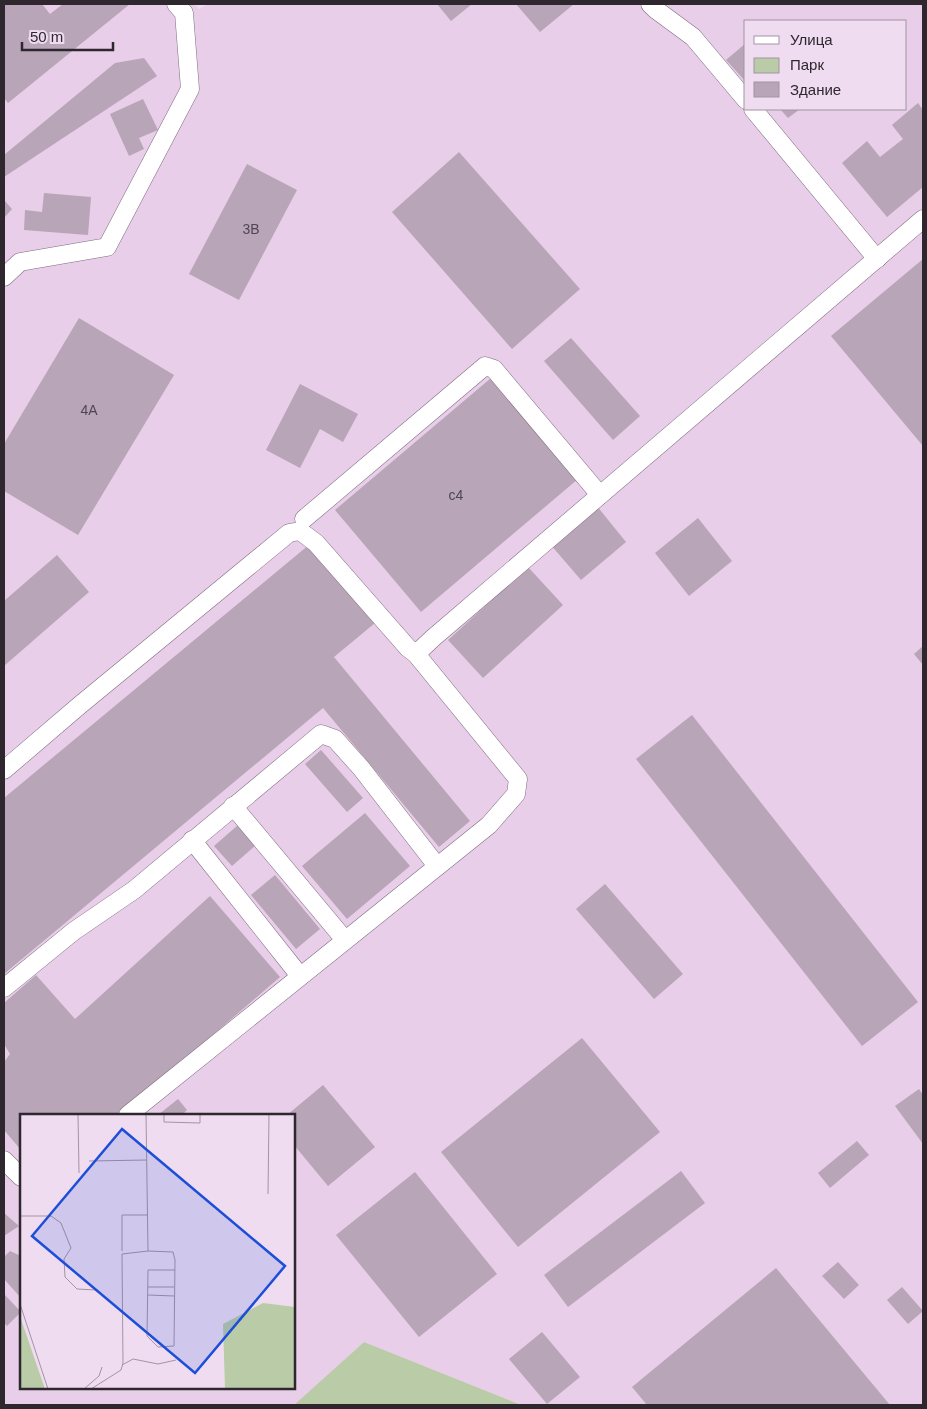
<svg xmlns="http://www.w3.org/2000/svg" width="927" height="1409" viewBox="0 0 927 1409" font-family="Arial,sans-serif">
<style>
.built{fill:#e8cee8;fill-rule:evenodd}
.green{fill:#bacba8}
.building{fill:#b8a5b8}
.lines{fill:none;stroke-linecap:round;stroke-linejoin:round}
.minor-casing{stroke:#7f6d7f;stroke-width:19}
.minor{stroke:#fff;stroke-width:18}
.labels{text-anchor:middle;dominant-baseline:central;stroke-width:4;stroke-linejoin:round;paint-order:stroke}
.number-label{font-size:14px;fill:#504650}
.inset-road{fill:none;stroke:#a294a2;stroke-width:1}
.view{fill:#1d4ed8;fill-opacity:0.15;stroke:#1d4ed8;stroke-width:2.5}
.inset-edge{fill:none;stroke:#2e272e;stroke-width:2.5}
</style>
<rect width="100%" height="100%" fill="#f0dcf0"/>
<!-- built -->
<path class="built" d="M4,4h190l5,5 9,-5h715v1401h-402l-157,-63 -70,63h-290zM746,21h160v88h-160zM21,1115h273v273h-273z"/>
<!-- green -->
<path class="green" d="M364,1342l157,63h-227z"/>
<!-- building -->
<g class="building">
<path d="M4,4h38l8,10 13,-10h67l-122,99 -4,-5z"/>
<path d="M437,4h35l-21,17z"/>
<path d="M516,4h58l-34,28z"/>
<path d="M746,43v39l-20,-22z"/>
<path d="M144,58l13,18 -153,101v-22l111,-92z"/>
<path d="M143,99l15,31 -19,8 5,11 -15,7 -19,-42z"/>
<path d="M918,103l5,7v77l-36,30 -45,-54 25,-22 13,16 23,-18 -11,-14z"/>
<path d="M780,109h20l-12,9z"/>
<path d="M459,152l121,137 -68,60 -120,-137z"/>
<path d="M247,164l50,26 -58,110 -50,-26z"/>
<path d="M44,193l47,4 -3,38 -64,-5 1,-20 17,2z"/>
<path d="M4,200l8,9 -8,9z"/>
<path d="M923,259v187l-92,-110z"/>
<path d="M79,318l95,57 -96,160 -74,-44v-47z"/>
<path d="M571,338l69,78 -27,24 -69,-79z"/>
<path d="M491,378l87,101 -157,133 -86,-102z"/>
<path d="M300,384l58,30 -15,28 -23,-13 -20,39 -34,-18z"/>
<path d="M596,505l30,37 -45,38 -31,-36z"/>
<path d="M698,518l34,43 -43,35 -34,-43z"/>
<path d="M310,544l65,79 -41,34 136,164 -31,26 -116,-139 -319,266v-176z"/>
<path d="M57,555l32,37 -85,74v-65z"/>
<path d="M528,567l35,38 -80,73 -35,-38z"/>
<path d="M923,646v19l-9,-11z"/>
<path d="M692,715l226,287 -56,44 -226,-287z"/>
<path d="M321,750l42,48 -16,14 -42,-48z"/>
<path d="M365,813l45,53 -63,53 -45,-53z"/>
<path d="M238,825l18,20 -24,21 -18,-20z"/>
<path d="M275,875l45,54 -24,20 -45,-54z"/>
<path d="M605,884l78,90 -29,25 -78,-90z"/>
<path d="M210,896l70,81 -160,138h-99v35l-17,-20v-68l6,-8 -6,-10v-41l32,-28 39,44z"/>
<path d="M582,1038l78,94 -142,115 -77,-95z"/>
<path d="M323,1085l52,62 -47,39 -34,-41v-30h-7z"/>
<path d="M919,1089l4,6v49l-28,-38z"/>
<path d="M178,1099l9,11 -5,5h-24z"/>
<path d="M857,1141l12,14 -39,33 -12,-15z"/>
<path d="M681,1171l24,32 -137,104 -24,-32z"/>
<path d="M415,1172l82,102 -78,63 -83,-102z"/>
<path d="M4,1213l15,13 -15,10z"/>
<path d="M10,1251l11,5v42l-17,-19v-22z"/>
<path d="M838,1262l21,23 -15,14 -22,-23z"/>
<path d="M776,1268l114,137h-243l-15,-18z"/>
<path d="M902,1287l21,24 -15,13 -21,-24z"/>
<path d="M4,1294l17,18 -14,14 -3,-3z"/>
<path d="M542,1332l38,45 -33,27 -38,-45z"/>
</g>
<g class="lines">
<defs>
<g id="minor">
<path d="M650,4l5,5 38,28 53,63"/>
<path d="M753,109l124,150"/>
<path d="M4,277l16,-15 87,-15 83,-158 -6,-76 -8,-9"/>
<path d="M304,519l181,-153 9,3 106,126"/>
<path d="M4,770l76,-65 209,-172 11,-2 16,12 92,105 8,6 17,-16 490,-419"/>
<path d="M233,806l112,134"/>
<path d="M192,840l108,136"/>
<path d="M4,988l70,-57 60,-41 187,-156 14,5 26,29 76,98"/>
<path d="M128,1115l361,-290 27,-31 2,-15 -102,-125"/>
<path d="M4,1160l17,17"/>
</g>
</defs>
<!-- minor casing -->
<use href="#minor" class="minor-casing"/>
<!-- minor -->
<use href="#minor" class="minor"/>
</g>
<g class="labels">
<!-- number labels -->
<g class="number-label">
<text x="251" y="229">3В</text>
<text x="89" y="410">4А</text>
<text x="456" y="495">с4</text>
</g>
</g>
<!-- overview -->
<g transform="translate(20 1114)">
<rect width="275" height="275" fill="#f0dcf0"/>
<path d="M243,189l32,4v82h-70l-2,-65zM0,202l3,9 22,64h-25z" fill="#bacba8"/>
<path class="inset-road" d="M58,0l1,59M144,0v8l36,1v-9M69,47l58,-1M248,80l1,-80M0,102h31l10,7 10,25 -7,11 1,18 12,12 20,1M102,137v-36h26M128,137l25,1 2,8 -1,86 -16,1 -11,-11 1,-66h27M128,173h26M128,181l26,1M0,190l28,85M102,251l11,-6 25,5 18,-4M64,275l15,-13 3,-9M71,275l30,-19 2,-7 -1,-109 26,-3 -2,-137"/>
<path class="view" d="M102,15l163,137 -90,107 -163,-137z"/>
<rect width="275" height="275" class="inset-edge"/>
</g>
<!-- border -->
<rect width="927" height="1409" fill="none" stroke="#2e272e" stroke-width="10"/>
<!-- legend -->
<rect x="744" y="20" width="162" height="90" fill="#f0dcf0" stroke="#a294a2"/>
<rect x="754" y="36" width="25" height="8" fill="#ffffff" stroke="#a294a2"/>
<text x="790" y="45" font-size="15" fill="#2e272e">Улица</text>
<rect x="754" y="58" width="25" height="15" fill="#bacba8" stroke="#a294a2"/>
<text x="790" y="70" font-size="15" fill="#2e272e">Парк</text>
<rect x="754" y="82" width="25" height="15" fill="#b8a5b8" stroke="#a294a2"/>
<text x="790" y="95" font-size="15" fill="#2e272e">Здание</text>
<!-- scale -->
<path d="M22 42v8h91v-8" fill="none" stroke="#2e272e" stroke-width="2.5"/>
<text x="30" y="42" font-size="15" fill="#2e272e" stroke="#f0dcf0" stroke-width="4" paint-order="stroke">50 m</text>
</svg>
